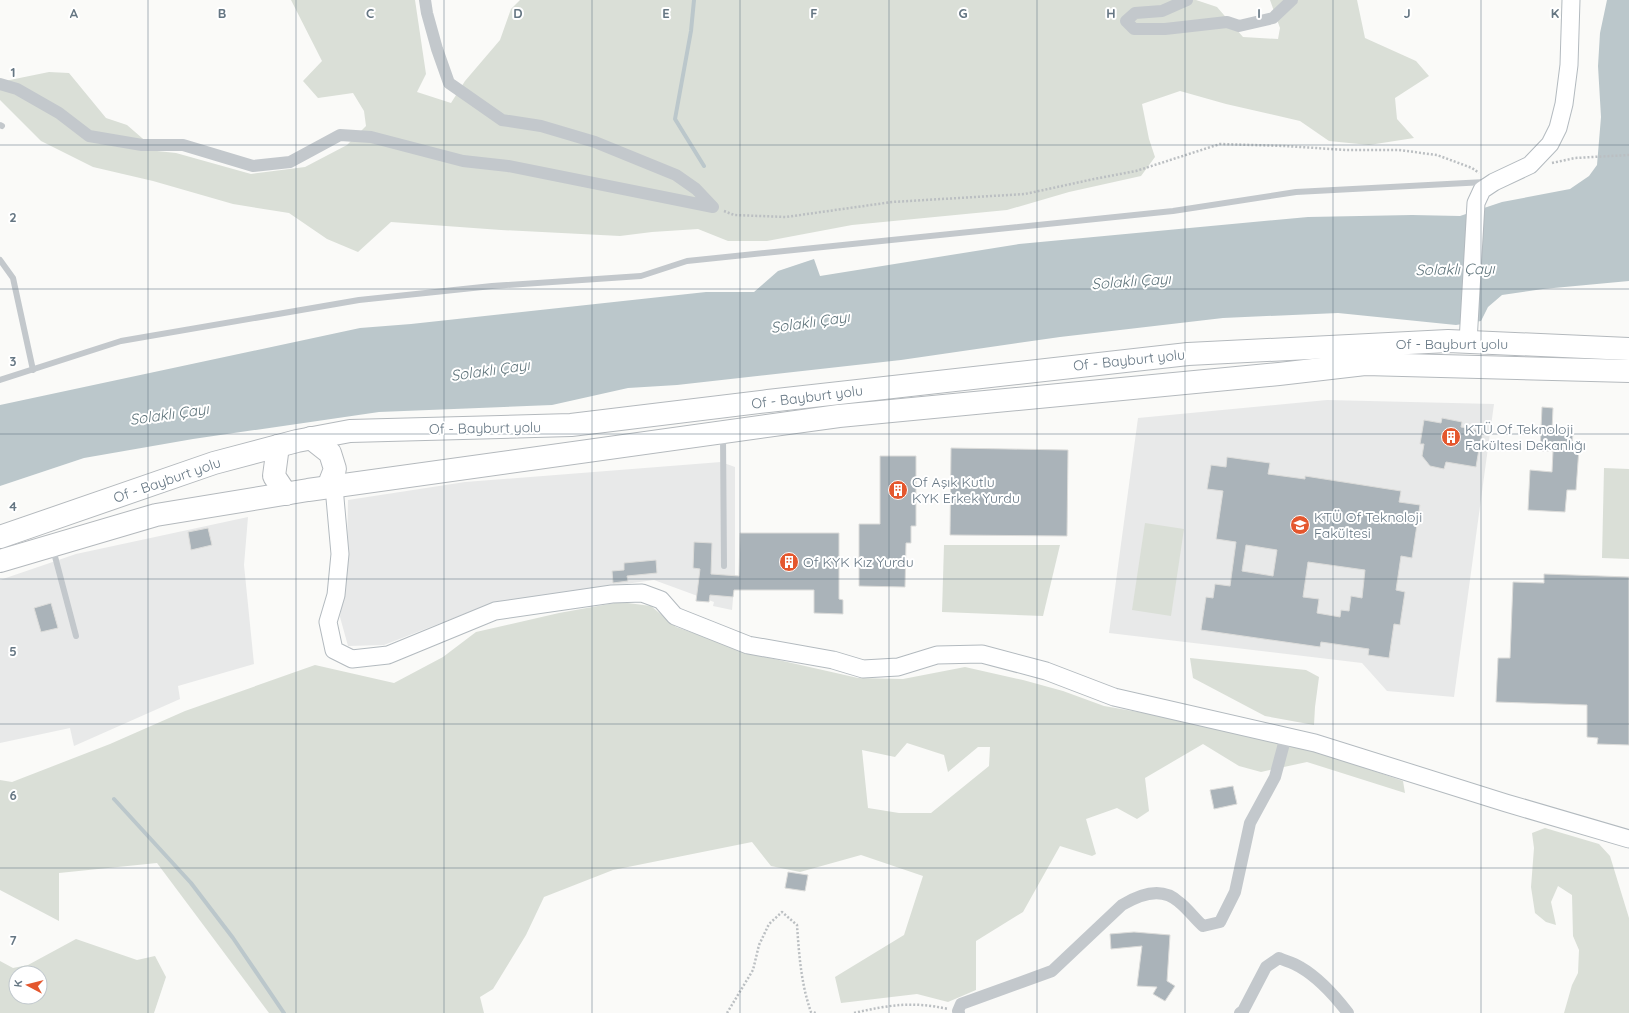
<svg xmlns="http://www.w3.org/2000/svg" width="1629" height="1013" viewBox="0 0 1629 1013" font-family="Quicksand,sans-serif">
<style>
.built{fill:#e8e9e9}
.green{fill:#dadfd7;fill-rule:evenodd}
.water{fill:#bbc7cb}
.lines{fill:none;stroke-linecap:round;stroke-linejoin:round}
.stream{stroke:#bbc7cb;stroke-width:4}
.building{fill:#aab3b9;stroke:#dcdcda;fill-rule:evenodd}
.secondary-casing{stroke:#b3babf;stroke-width:19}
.highway-casing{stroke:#b4b9bd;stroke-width:24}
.path{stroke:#bbbfc2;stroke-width:2.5;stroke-dasharray:2 2;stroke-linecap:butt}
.lane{stroke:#c3c8cc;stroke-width:6}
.street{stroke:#c3c8cc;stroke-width:12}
.secondary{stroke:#fff;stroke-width:17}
.highway{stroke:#fff;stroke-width:22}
.grid{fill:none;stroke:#657683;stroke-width:1;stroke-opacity:0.55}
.labels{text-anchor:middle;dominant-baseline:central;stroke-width:4;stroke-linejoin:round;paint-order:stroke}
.street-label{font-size:14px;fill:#657683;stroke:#fff}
.poi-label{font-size:14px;fill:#657683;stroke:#fff;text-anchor:start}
.water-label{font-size:15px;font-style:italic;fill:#60757c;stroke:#fff}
.grid-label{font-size:13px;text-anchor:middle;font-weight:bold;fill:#657683;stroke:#fff;stroke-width:4;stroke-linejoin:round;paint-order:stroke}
</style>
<rect width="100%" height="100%" fill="#fafaf8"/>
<!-- built -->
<g class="built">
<path d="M1327,400l167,4 -40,293 -67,-6 -25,-28 -253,-30 29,-215z"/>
<path d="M721,462l14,5v109l-3,34 -19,-4 1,-4 -60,-22 -159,22 -111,43 -36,1 -8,-29 7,-66 1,-51 117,-18z"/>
<path d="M248,517l-4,48 10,99 -76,22 2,13 -106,47 -4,-18 -70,15v-163l76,-26z"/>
</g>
<!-- green -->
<g class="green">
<path d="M291,0h124l11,74 -9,18 34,11 14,-22 35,-41 11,-31 9,-9h676l21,7 26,30 35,2 2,-11 -10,-28h87l8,38 51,23 13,15 -34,22 2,21 17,19 -45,7 -40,-4 -29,-20 -74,-17 -46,-13 -38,13 7,35 6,18 -14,19 -72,16 -62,18 -155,15 -85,16h-39l-30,-12 -46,3 -32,4 -119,-6 -110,-8 -33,30 -31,-13 -38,-26 -56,-9 -80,-23 -60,-14 -52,-26 -41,-41v-18l49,-10 20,1 37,45 21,7 30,26 19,2 75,21 54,-7 42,-22 19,-19 -2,-15 -11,-18 -35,5 -15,-17 19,-20z"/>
<path d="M1604,468l25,1v90l-27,-1z"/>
<path d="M1145,523l39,6 -13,87 -39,-6z"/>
<path d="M944,545h116l-17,71 -101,-4z"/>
<path d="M620,602l31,4 25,21 81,28 101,23 45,1 62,-12 58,13 40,11 41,15 63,11 140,31 96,33 2,12 -98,-31 -46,10 -22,-6 -36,-22 -58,34 4,33 -12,8 -20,-11 -31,11 10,35 -4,2 -32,-10 -37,66 -47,29v49l-28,12 -31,-8 -76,9 -6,-26 69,-42 19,-59 -62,-21 -61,17 -29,-6 -19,-24 -139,28 -69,27 -18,38 -33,54 -13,8 4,16h-215l-112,-150 -98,10v48l-59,-31v-110l12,2 98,-38 75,-33 130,-46 79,18 49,-26 33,-25 83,-19zM907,743l37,12 4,17 30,-25h12l-1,19 -58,47h-32l-31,-5 -6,-58 33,7z"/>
<path d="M1190,658l116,12 13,7 -4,30 -1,18 -49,-9 -72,-38z"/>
<path d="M1545,828l54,16 11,12 19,62v95h-65l8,-28 6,-12 1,-23 -6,-14 -1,-41 -14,-9 -7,16 5,23 -10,-3 -11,-9 -4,-26 3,-39 -2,-15z"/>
<path d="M76,939l61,21 18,-4 11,21 -12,36h-154v-52l13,7 15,-3zM16,973h24v24h-24z"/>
</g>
<!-- water -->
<path class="water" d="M1607,0h22v281l-86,8 -41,6 -14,12 -7,14 -25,4 -118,-12 -115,5 -163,19 -159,23 -224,25 -49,3 -76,17 -173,7 -186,27 -109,19 -84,28v-81l360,-77 51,-4 295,-32h48l24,-21 36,-12 6,17 199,-32 289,-27 104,-2 48,1 42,-14 68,-13 19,-13 8,-11 4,-48 -3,-51 2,-33z"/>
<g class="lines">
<!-- stream -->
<g class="stream">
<path d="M694,0l-3,31 -16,88 29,47"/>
<path d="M114,799l77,84 42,55 51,75"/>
</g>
</g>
<!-- building -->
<g class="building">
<path d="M1542,407l11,1 -1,22 21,1 -1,17h7l-3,42h-9l-2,22 -37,-2 2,-40 22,2 1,-21h-13z"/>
<path d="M1442,418l20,4 -1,5 21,4 -6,36 -30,-5 -2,7 -14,-3 -8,-10 2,-12h-4l4,-24 17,3z"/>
<path d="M951,448l117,2 -1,86 -117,-1z"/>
<path d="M880,456h36v70h-5v17h-5l-1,44 -46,-1v-62h21z"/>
<path d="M1227,457l43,6 -2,11 37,5v-3l96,15 -2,11 21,3 -8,53 -11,-2 -5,34 9,2 -5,33 -6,-1 -5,34 -21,-3 1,-6 -48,-7 -1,5 -119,-17 5,-33 7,1 2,-14 15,2 6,-44 -20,-3 7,-48 -16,-2 4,-24 15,2zM1246,545l31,5 -4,26 -31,-5zM1308,562l57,8 -3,28 -11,-2 -2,15 -8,-1 -1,7 -23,-4 2,-14 -16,-2z"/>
<path d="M208,528l4,17 -21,5 -3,-18z"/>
<path d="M740,533h99v66l4,1v14l-29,-1v-23h-80l-1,7 -23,-2 -1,7 -13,-1 4,-32 -7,-1 1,-26 18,1 -1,31 28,2z"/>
<path d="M656,560l1,13 -30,3 1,5 -15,2 -1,-12 12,-1v-7z"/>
<path d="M1544,574l85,3v168l-32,-1 1,-6 -11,-1v-32l-91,-3 2,-44h12l3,-76 31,1z"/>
<path d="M51,603l7,25 -17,4 -7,-24z"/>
<path d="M1233,786l4,18 -23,5 -4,-19z"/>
<path d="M788,872l20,3 -3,16 -20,-3z"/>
<path d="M1134,932l36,3 -3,46 8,5 -10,15 -12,-7 4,-7 -20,-1 5,-40 -31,3 -1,-15z"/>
</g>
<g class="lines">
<defs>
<g id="secondary">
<path d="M1468,342l8,-139 6,-13 12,-8 36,-17 20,-21 8,-16 6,-24 5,-39 2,-65"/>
<path d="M334,487l6,67 -4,41 -8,27 6,28 18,9 36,-4 107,-44 117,-17 30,-1 19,7 14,16 73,29 85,15 30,9 35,-2 39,-12 45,-1 64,17 68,26 201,46 191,60 123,36"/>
</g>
<g id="highway">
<path d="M311,438l19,15 5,16 -7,18"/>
<path d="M278,446l-4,30 12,18"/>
<path d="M0,537l214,-74 83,-22 53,-10 221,-6 197,-24 420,-47 260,-13 181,8"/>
<path d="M0,561l156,-46 152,-25 531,-74 440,-42 86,-10 264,7"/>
</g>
</defs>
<!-- secondary casing -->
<use href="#secondary" class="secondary-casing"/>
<!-- highway casing -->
<use href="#highway" class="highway-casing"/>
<!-- path -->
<g class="path">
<path d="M1552,163l23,-5 54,-3"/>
<path d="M724,211l10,4 52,2 106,-15 133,-8 69,-15 42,-8 84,-27 65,2 61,4h53l38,5 35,13 7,5"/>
<path d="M727,1013l26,-43 6,-25 10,-21 13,-12 15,13c2,29 4,59 14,87l5,1"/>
<path d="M854,1013c35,-8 58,-12 94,-4"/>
</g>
<!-- lane -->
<g class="lane">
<path d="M0,125l2,1"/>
<path d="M0,260l13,18 20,92"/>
<path d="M0,380l121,-39 238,-41 133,-14 149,-10 46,-15 486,-50 123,-19 189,-10"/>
<path d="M723,436l1,130"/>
<path d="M53,549l23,87"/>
</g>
<!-- street -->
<g class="street">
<path d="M1187,0l-25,11 -27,2 -9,8 8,8h31l62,-7 12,4 34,-8 19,-18"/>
<path d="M0,84l17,5 42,24 30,23 53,9h41l70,21 37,-4 50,-27 31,2 92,24 45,5 205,41 -17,-18 -20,-14 -81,-33 -54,-16 -39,-6 -53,-37 -12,-34 -10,-36 -2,-13"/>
<path d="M959,1013l-1,-2 3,-7 91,-33 70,-66c18,-11 40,-19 57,-3 9,7 16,17 24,24l17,-4 15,-30 15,-69 25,-46 11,-41"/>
<path d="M1240,1013l3,-2 23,-44 13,-9c7,3 15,5 21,9 19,11 35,29 48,46"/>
</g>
<!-- secondary -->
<use href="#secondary" class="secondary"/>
<!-- highway -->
<use href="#highway" class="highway"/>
</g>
<!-- grid -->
<path class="grid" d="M148,0v1013M296,0v1013M444,0v1013M592,0v1013M740,0v1013M889,0v1013M1037,0v1013M1185,0v1013M1333,0v1013M1481,0v1013M0,145h1629M0,289h1629M0,434h1629M0,579h1629M0,724h1629M0,868h1629"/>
<!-- icons -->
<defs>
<symbol id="building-disc" viewBox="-11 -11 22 22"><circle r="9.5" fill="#e4572e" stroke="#fff"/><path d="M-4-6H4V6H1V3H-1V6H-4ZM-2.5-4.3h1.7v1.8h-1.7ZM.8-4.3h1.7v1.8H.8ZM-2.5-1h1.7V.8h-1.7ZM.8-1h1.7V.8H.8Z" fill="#fff"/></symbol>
<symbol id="university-disc" viewBox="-11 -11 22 22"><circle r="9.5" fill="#e4572e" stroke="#fff"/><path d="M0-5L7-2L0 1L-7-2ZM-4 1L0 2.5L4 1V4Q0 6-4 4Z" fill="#fff"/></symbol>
</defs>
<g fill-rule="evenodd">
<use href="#building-disc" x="1440" y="426" width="22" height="22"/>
<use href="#building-disc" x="887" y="479" width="22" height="22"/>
<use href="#university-disc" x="1289" y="514" width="22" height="22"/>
<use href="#building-disc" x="778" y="551" width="22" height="22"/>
</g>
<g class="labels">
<!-- street labels -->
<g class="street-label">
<text x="1452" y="344">Of - Bayburt yolu</text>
<text transform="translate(1129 360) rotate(-6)">Of - Bayburt yolu</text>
<text transform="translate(807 397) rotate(-7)">Of - Bayburt yolu</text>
<text transform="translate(485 428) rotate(-1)">Of - Bayburt yolu</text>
<text transform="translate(167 480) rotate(-19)">Of - Bayburt yolu</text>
</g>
<!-- poi labels -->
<g class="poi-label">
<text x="1465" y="429">KTÜ Of Teknoloji<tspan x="1465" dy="16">Fakültesi Dekanlığı</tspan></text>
<text x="912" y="482">Of Aşık Kutlu<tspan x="912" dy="16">KYK Erkek Yurdu</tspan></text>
<text x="1314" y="517">KTÜ Of Teknoloji<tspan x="1314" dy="16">Fakültesi</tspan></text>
<text x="803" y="562">Of KYK Kız Yurdu</text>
</g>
<!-- water labels -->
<g class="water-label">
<text transform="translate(1455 269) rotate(-1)">Solaklı Çayı</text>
<text transform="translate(1131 281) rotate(-4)">Solaklı Çayı</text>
<text transform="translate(810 322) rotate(-8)">Solaklı Çayı</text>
<text transform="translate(490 370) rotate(-8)">Solaklı Çayı</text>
<text transform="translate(169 414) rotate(-8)">Solaklı Çayı</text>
</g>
</g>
<g class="grid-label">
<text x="74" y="18">A</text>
<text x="222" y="18">B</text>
<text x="370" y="18">C</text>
<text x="518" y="18">D</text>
<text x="666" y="18">E</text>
<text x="814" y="18">F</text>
<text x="963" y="18">G</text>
<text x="1111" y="18">H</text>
<text x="1259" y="18">I</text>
<text x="1407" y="18">J</text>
<text x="1555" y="18">K</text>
<text x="13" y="77">1</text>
<text x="13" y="222">2</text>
<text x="13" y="366">3</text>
<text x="13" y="511">4</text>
<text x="13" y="656">5</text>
<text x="13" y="800">6</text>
<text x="13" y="945">7</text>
</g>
<!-- north arrow -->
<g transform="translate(28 985) rotate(277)"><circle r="19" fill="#ffffff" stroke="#c1c8cd"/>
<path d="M0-3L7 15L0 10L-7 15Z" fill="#e4572e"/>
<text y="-6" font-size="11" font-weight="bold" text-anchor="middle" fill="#657683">K</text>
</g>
</svg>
